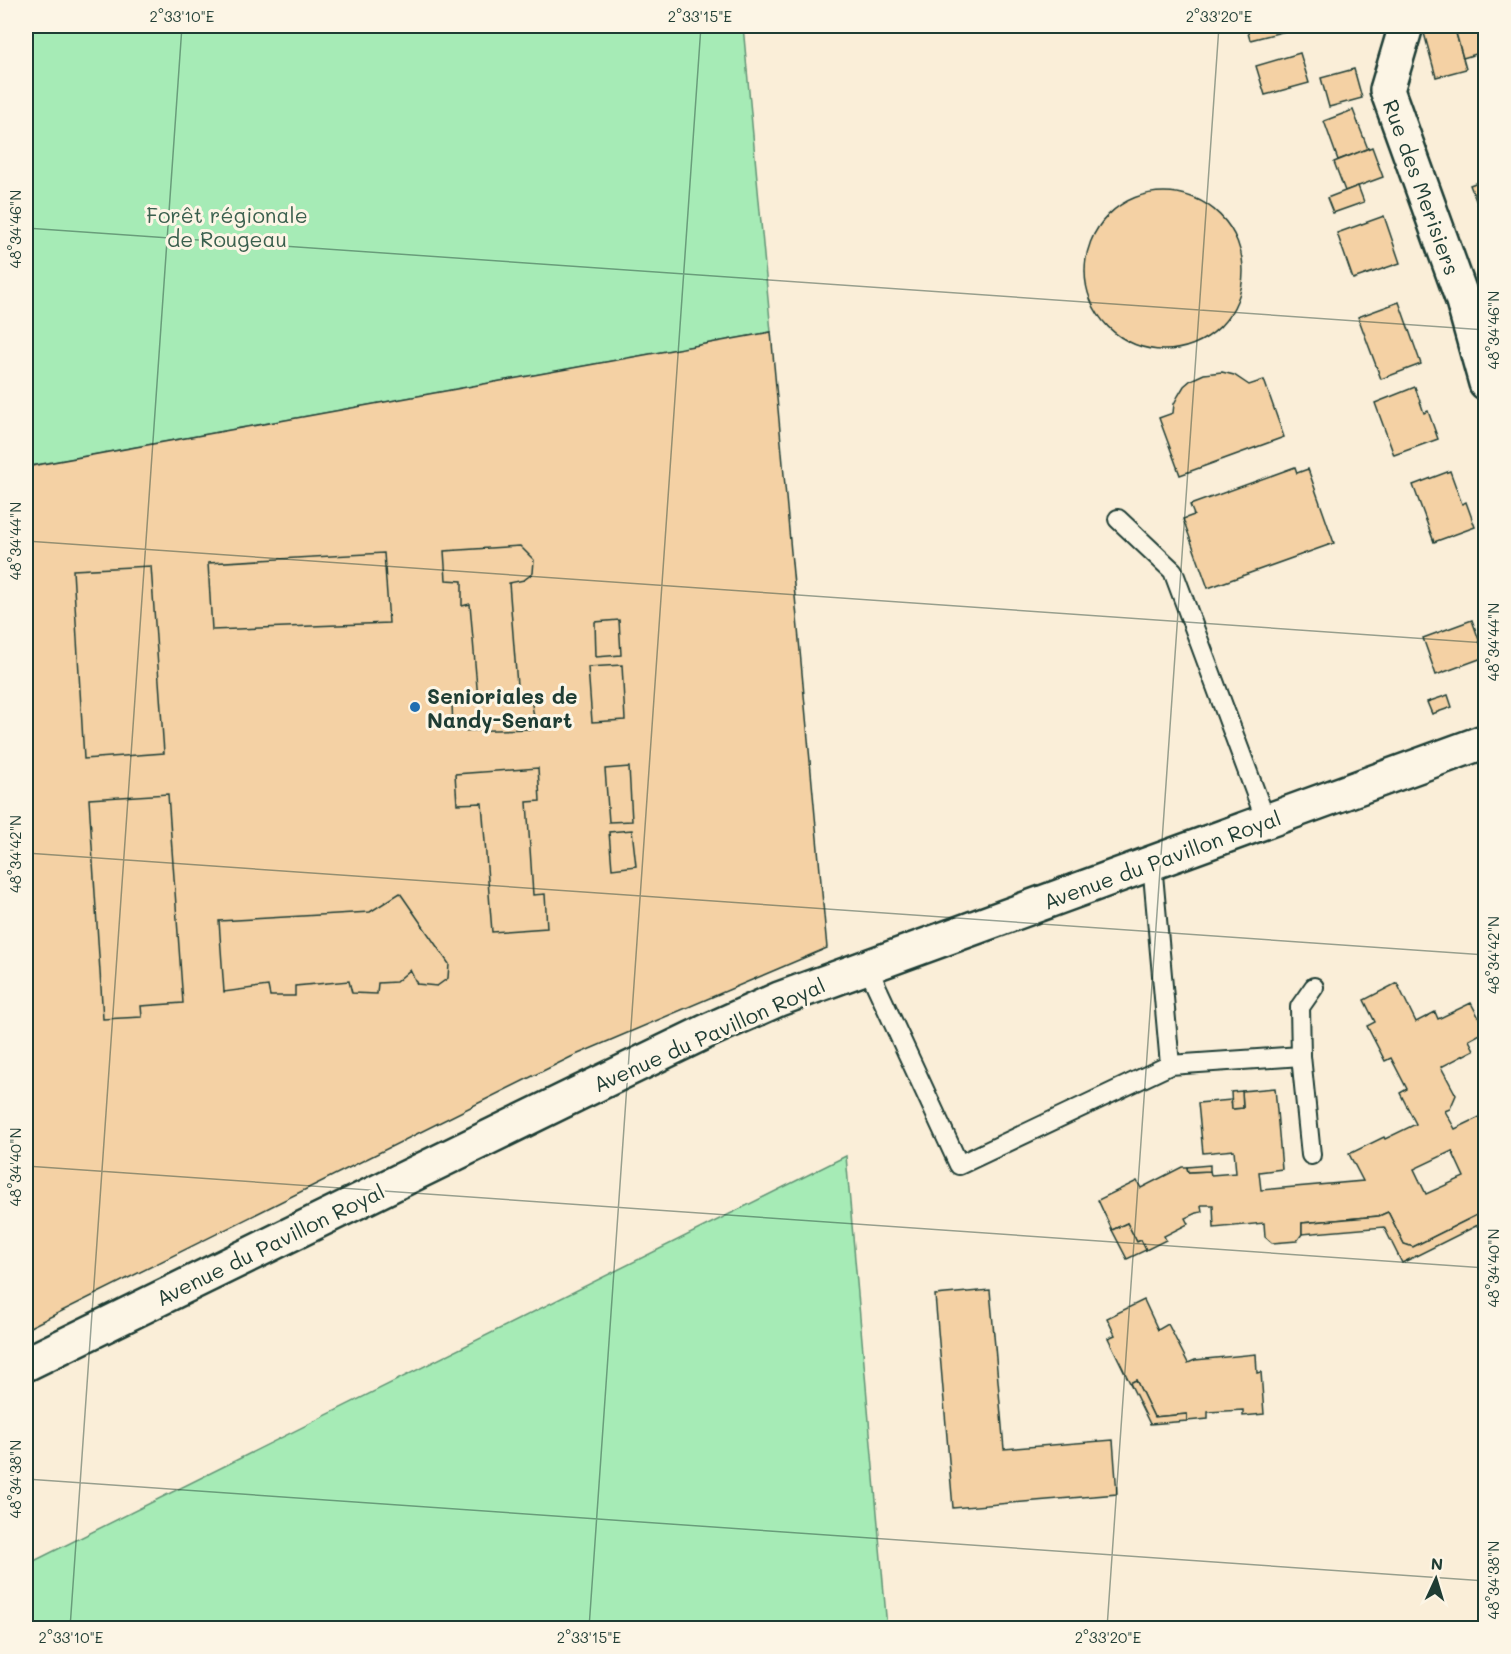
<svg xmlns="http://www.w3.org/2000/svg" width="1511" height="1654" viewBox="0 0 1511 1654" font-family="Mali,sans-serif">
<style>
.green{fill:#a6ebb6;stroke:#629475;stroke-width:1.5}
.building{fill:#f4d1a4;stroke:#1f3d34;stroke-width:1.5;fill-rule:evenodd}
.lines{fill:none;stroke-linecap:round;stroke-linejoin:round}
.service-casing{stroke:#1f3d34;stroke-width:22}
.minor-casing{stroke:#1f3d34;stroke-width:38}
.service{stroke:#fcf5e5;stroke-width:18}
.minor{stroke:#fcf5e5;stroke-width:33}
.ticks{fill:none;stroke:#1f3d34;stroke-width:1.5;stroke-opacity:0.45}
.poi-dot{fill:#1f6fb2;stroke:#fcf5e5;stroke-width:2}
.labels{text-anchor:middle;dominant-baseline:central;stroke-width:6;stroke-linejoin:round;paint-order:stroke}
.street-label{font-size:21px;fill:#1f3d34;stroke:#fcf5e5}
.park-label{font-size:21px;fill:#3a604e;stroke:#fcf5e5}
.poi-label{font-size:21px;font-weight:bold;fill:#1f3d34;stroke:#fcf5e5;text-anchor:start}
.neatline{fill:none;stroke:#1f3d34;stroke-width:2}
.ticks-label{font-size:15px;text-anchor:middle;fill:#1f3d34}
</style>
<rect width="100%" height="100%" fill="#faeed8"/>
<filter id="ink" filterUnits="userSpaceOnUse"><feTurbulence type="fractalNoise" baseFrequency=".0167" numOctaves="2"/><feDisplacementMap in="SourceGraphic" scale="12" xChannelSelector="R" yChannelSelector="G"/><feConvolveMatrix kernelMatrix="1 2 1 2 8 2 1 2 1" color-interpolation-filters="sRGB"/></filter>
<g filter="url(#ink)">
<!-- green -->
<g class="green">
<path d="M26,26h717l28,306 -745,135z"/>
<path d="M846,1156l41,472h-861v-63z"/>
</g>
<!-- building -->
<g class="building">
<path d="M1246,26h47l1,3 -44,11z"/>
<path d="M1452,26h2l12,43 -30,8 -12,-44z"/>
<path d="M1454,26h32v25l-23,7z"/>
<path d="M1300,53l9,30 -44,12 -9,-29z"/>
<path d="M1354,69l8,29 -33,9 -8,-29z"/>
<path d="M1353,110l15,39 -30,11 -14,-39z"/>
<path d="M1372,147l11,30 -38,14 -11,-29z"/>
<path d="M1486,179v47l-16,-41z"/>
<path d="M1358,186l6,16 -31,11 -6,-15z"/>
<circle cx="1164" cy="271" r="79"/>
<path d="M1384,216l16,47 -47,16 -16,-46z"/>
<path d="M1399,302l22,62 -40,15 -23,-62z"/>
<path d="M771,332l56,616 -256,109 -545,272v-862z"/>
<path d="M1222,372l12,3 15,10 15,-5 20,57 -104,38 -21,-57 14,-5 1,-9 4,-8 6,-10 7,-6 13,-6z"/>
<path d="M1415,387l9,26 4,-2 10,28 -44,16 -19,-52z"/>
<path d="M1295,467l2,6 11,-4 26,74 -126,45 -25,-69 11,-4 -4,-10z"/>
<path d="M1450,471l12,33 4,-2 9,25 -41,15 -21,-57z"/>
<path d="M520,546l14,14 -1,13 -9,7 -15,3 9,115 13,1 5,30 -83,2 -1,-29 26,-3 -8,-95 -8,2v-25l-16,-1 -2,-29z"/>
<path d="M384,553l5,70 -177,7 -4,-67z"/>
<path d="M151,566l13,187 -80,6 -11,-189z"/>
<path d="M619,620l2,35 -25,2 -1,-35z"/>
<path d="M1472,620l13,37 -49,18 -13,-37z"/>
<path d="M622,665l3,55 -33,2 -4,-55z"/>
<path d="M1448,695l4,12 -20,7 -5,-12z"/>
<path d="M629,767l3,54 -23,1 -4,-53z"/>
<path d="M538,768l2,33 -13,1 6,93 12,-1 2,34 -55,4 -10,-129 -25,1 -2,-30z"/>
<path d="M168,794l15,209 -42,3 1,11 -39,2 -14,-220z"/>
<path d="M632,830l4,36 -24,3 -3,-37z"/>
<path d="M400,893l49,71 -1,14 -11,8 -20,-2 -7,-14 -14,12 -18,1 -1,11 -25,-1 -3,-12 -54,5v10h-25l-2,-10 -44,6 -5,-71 151,-9z"/>
<path d="M1397,983l19,39 19,-10 3,7 33,-16 15,28 -17,9 5,10 -33,17 15,28 -6,14 -5,2 10,18 31,-15v84l-7,3 2,4 -4,10 -64,32 -9,-3 -16,-32 -9,4 -77,7v11l-5,7 -25,2 -7,-6 -1,-14 -50,5 -1,-23h-12l1,7 -6,1 -11,5 3,6 -24,12 2,4 -20,10 -5,-10 -4,2 -10,-19 -15,7 -14,-30 39,-19 4,7 41,-21h5l1,5 22,-1 1,4 25,-2 -2,-23 -31,3 -5,-50 33,-3 1,9 11,-1 -1,-17 33,-3 7,81 -23,3 2,18 102,-9 -14,-27 35,-17 1,2 31,-15 -16,-31 7,-4 -16,-31 -6,3 -18,-35 8,-4 -11,-22zM1452,1151l12,26 -38,17 -12,-25z"/>
<path d="M1242,1091l1,17 -11,1 -1,-17z"/>
<path d="M1210,1165v6l-22,1 -1,-5z"/>
<path d="M1481,1205l5,10v6l-84,42 -18,-36 -82,7v-11l77,-7 9,-4 16,32 9,3 64,-32z"/>
<path d="M1127,1223l10,19 4,-2 5,10 -19,9 -15,-29z"/>
<path d="M990,1290l14,159 109,-9 4,54 -164,14 -18,-213z"/>
<path d="M1144,1300l14,30 10,-6 20,39 7,-3 61,-6 1,19 4,-1 3,42 -21,2v-6l-35,2v7l-21,2v-7l-33,3 -18,-37 -6,3 -22,-45 7,-3 -8,-17z"/>
<path d="M1136,1380l18,37 33,-3v7l-37,3 -20,-41z"/>
</g>
<g class="lines">
<defs>
<g id="service">
<path d="M1118,519l55,52 93,250"/>
<path d="M1152,863l18,202"/>
<path d="M867,966l92,199 211,-100 131,-9"/>
<path d="M1311,1155l-10,-99 -1,-49 14,-20"/>
</g>
<g id="minor">
<path d="M1406,26l-19,64 76,211 23,82"/>
<path d="M26,1364l551,-270 128,-62 74,-33 707,-258"/>
</g>
</defs>
<!-- service casing -->
<use href="#service" class="service-casing"/>
<!-- minor casing -->
<use href="#minor" class="minor-casing"/>
<!-- service -->
<use href="#service" class="service"/>
<!-- minor -->
<use href="#minor" class="minor"/>
</g>
</g>
<!-- ticks -->
<path class="ticks" d="M26,228l1460,102M26,541l1460,102M26,853l1460,102M26,1166l1460,102M26,1479l1460,102M70,1628l112,-1602M589,1628l112,-1602M1107,1628l112,-1602"/>
<!-- markers -->
<circle class="poi-dot" cx="415" cy="707" r="6"/>
<g class="labels">
<!-- street labels -->
<g class="street-label">
<text transform="translate(1422 187) rotate(70)">Rue des Merisiers</text>
<text transform="translate(1162 859) rotate(-20)">Avenue du Pavillon Royal</text>
<text transform="translate(709 1034) rotate(-24)">Avenue du Pavillon Royal</text>
<text transform="translate(270 1244) rotate(-26)">Avenue du Pavillon Royal</text>
</g>
<!-- park labels -->
<g class="park-label">
<text x="227" y="214">Forêt régionale<tspan x="227" dy="24">de Rougeau</tspan></text>
</g>
<!-- poi labels -->
<g class="poi-label">
<text x="427" y="695">Senioriales de<tspan x="427" dy="24">Nandy-Senart</tspan></text>
</g>
</g>
<!-- margin -->
<rect width="1511" height="1654" fill="none" stroke="#fcf5e5" stroke-width="66"/>
<!-- north arrow -->
<g transform="translate(1436 1579) rotate(4)" stroke="#fcf5e5" stroke-width="4.5" paint-order="stroke">
<path d="M0-4.5L10 22L0 15L-10 22Z" fill="#1f3d34"/>
<text y="-9" font-size="16" font-weight="bold" text-anchor="middle" fill="#1f3d34">N</text>
</g>
<rect x="33" y="33" width="1445" height="1588" class="neatline"/>
<g class="ticks-label">
<text x="182" y="22">2°33'10"E</text>
<text x="700" y="22">2°33'15"E</text>
<text x="1219" y="22">2°33'20"E</text>
<text transform="translate(16 229) rotate(-90)" y="5">48°34'46"N</text>
<text transform="translate(1494 330) rotate(-90)" y="5">48°34'46"N</text>
<text transform="translate(16 541) rotate(-90)" y="5">48°34'44"N</text>
<text transform="translate(1494 642) rotate(-90)" y="5">48°34'44"N</text>
<text transform="translate(16 854) rotate(-90)" y="5">48°34'42"N</text>
<text transform="translate(1494 955) rotate(-90)" y="5">48°34'42"N</text>
<text transform="translate(16 1167) rotate(-90)" y="5">48°34'40"N</text>
<text transform="translate(1494 1268) rotate(-90)" y="5">48°34'40"N</text>
<text transform="translate(16 1479) rotate(-90)" y="5">48°34'38"N</text>
<text transform="translate(1494 1580) rotate(-90)" y="5">48°34'38"N</text>
<text x="71" y="1643">2°33'10"E</text>
<text x="589" y="1643">2°33'15"E</text>
<text x="1108" y="1643">2°33'20"E</text>
</g>
</svg>
